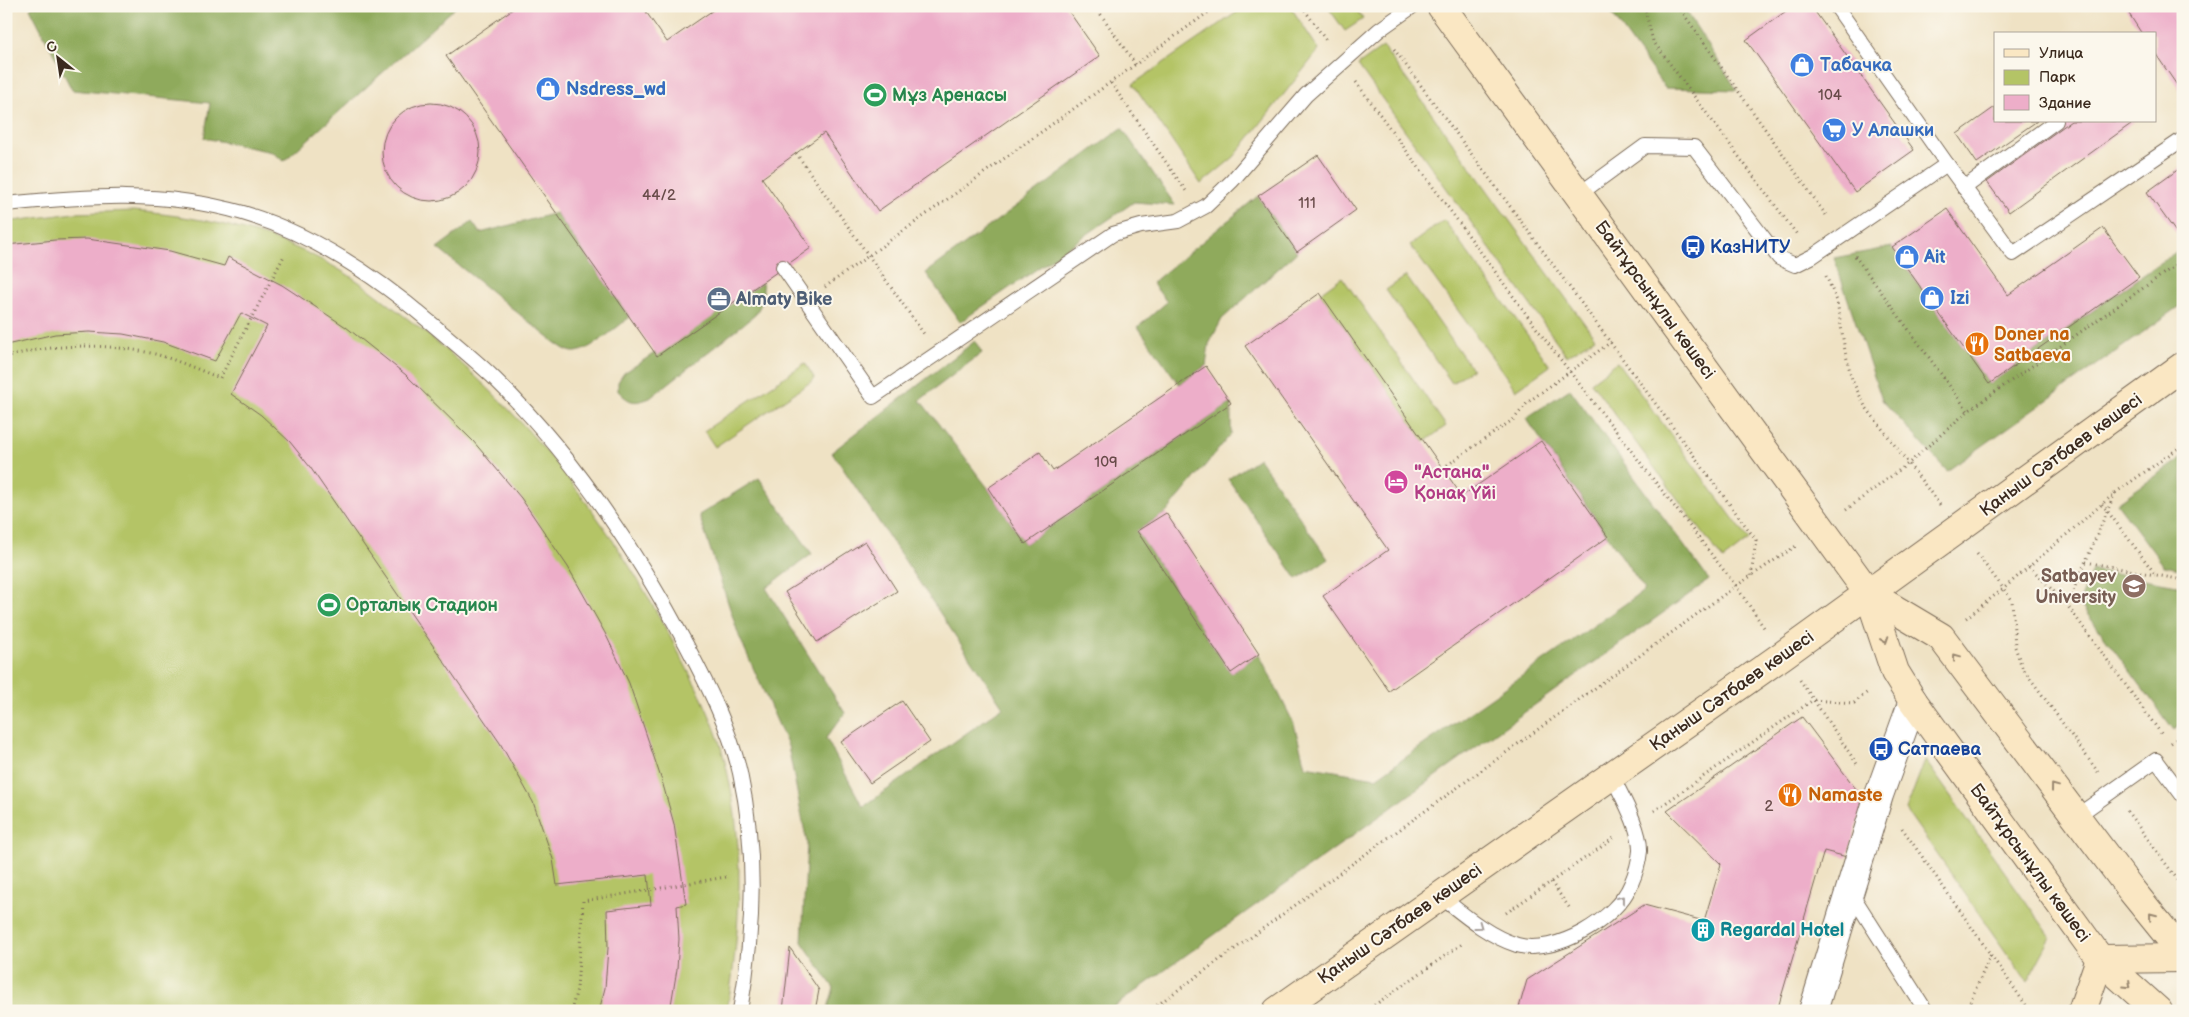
<svg xmlns="http://www.w3.org/2000/svg" width="2189" height="1017" viewBox="0 0 2189 1017" font-family="'Balsamiq Sans',sans-serif">
<style>
.green{fill:#b4c466;stroke:#787742}
.forest{fill:#8faa5b;stroke:#656a3c}
.building{fill:#edaec9}
.lines{fill:none;stroke-linecap:round;stroke-linejoin:round}
.lane-casing{stroke:#7a6a58;stroke-width:16}
.street-casing{stroke:#7a6a58;stroke-width:30}
.secondary-casing{stroke:#7a6a58;stroke-width:30}
.path{stroke:#7a6a58;stroke-width:3;stroke-dasharray:1 4;stroke-linecap:butt}
.lane{stroke:#fff;stroke-width:14}
.street{stroke:#fff;stroke-width:28}
.secondary{stroke:#fae7c3;stroke-width:28}
.oneway{stroke:#9a8870}
.oneway2{stroke:#a79f9a}
.labels{text-anchor:middle;dominant-baseline:central;stroke-width:4;stroke-linejoin:round;paint-order:stroke}
.number-label{font-size:15px;fill:#684b49}
.shop-label{font-size:18px;font-weight:bold;fill:#366cbe;stroke:#fbf7ec;text-anchor:start}
.leisure-label{font-size:18px;font-weight:bold;fill:#27864d;stroke:#fbf7ec;text-anchor:start}
.transit-label{font-size:18px;font-weight:bold;fill:#164399;stroke:#fbf7ec;text-anchor:start}
.service-label{font-size:18px;font-weight:bold;fill:#4e5e75;stroke:#fbf7ec;text-anchor:start}
.street-label{font-size:18px;fill:#3b2a1e;stroke:#fbf7ec}
.food-label{font-size:18px;font-weight:bold;fill:#c56008;stroke:#fbf7ec;text-anchor:start}
.hotel-label{font-size:18px;font-weight:bold;fill:#b23c85;stroke:#fbf7ec;text-anchor:start}
.education-label{font-size:18px;font-weight:bold;fill:#785e54;stroke:#fbf7ec;text-anchor:end}
.culture-label{font-size:18px;font-weight:bold;fill:#0d838f;stroke:#fbf7ec;text-anchor:start}
</style>
<rect width="100%" height="100%" fill="#fbf7ec"/>
<filter id="ink" filterUnits="userSpaceOnUse"><feTurbulence type="fractalNoise" baseFrequency=".02" numOctaves="2"/><feDisplacementMap in="SourceGraphic" scale="10" xChannelSelector="R" yChannelSelector="G"/><feConvolveMatrix kernelMatrix="1 2 1 2 8 2 1 2 1" color-interpolation-filters="sRGB"/></filter>
<filter id="wash" filterUnits="userSpaceOnUse"><feTurbulence type="fractalNoise" baseFrequency=".0096" numOctaves="4" result="noise"/><feDisplacementMap in="SourceGraphic" scale="20" xChannelSelector="R" yChannelSelector="G"/><feGaussianBlur stdDeviation="1.12" result="paint"/><feColorMatrix in="noise" values="0 0 0 0 0 0 0 0 0 0 0 0 0 0 0 0 0 1.4 0 .05"/><feComposite in="paint" operator="in"/></filter>
<g filter="url(#wash)">
<rect width="100%" height="100%" fill="#efe2c4"/>
<!-- green -->
<g class="green">
<path d="M1246,6h44l29,44 -85,107 -33,27 -68,-100z"/>
<path d="M1327,6h27l9,13 -18,12z"/>
<path d="M1383,47l212,291 -28,18 -209,-291z"/>
<path d="M134,211c76,7 145,22 211,62 22,13 42,30 63,46 114,87 201,200 267,327 19,36 39,72 49,112 22,85 17,167 3,253h-721v-789l68,-9z"/>
<path d="M1444,220l106,146 -34,24 -106,-145z"/>
<path d="M1406,276l66,93 -20,14 -66,-93z"/>
<path d="M1342,277l104,149 -22,16 -104,-149z"/>
<path d="M1617,362l132,178 -26,20 -132,-178z"/>
<path d="M805,363l10,16 -100,68 -11,-16z"/>
<path d="M1925,760l126,177 -24,45 -121,-172z"/>
</g>
<!-- forest -->
<g class="forest">
<path d="M33,6h424l-173,155 -12,-9 -68,-14 6,-35 -138,-13 -42,-82z"/>
<path d="M1606,6h77l54,84 -72,-2z"/>
<path d="M1122,128l53,77 -41,-3 -174,120 -34,-49z"/>
<path d="M1258,196l39,56 -75,67 -13,25 -3,22 -27,18 -41,-57 29,-25 -15,-19z"/>
<path d="M556,213l74,104c-13,10 -39,33 -54,35 -8,1 -16,-6 -22,-10l-117,-94 35,-26 8,11z"/>
<path d="M1892,247l97,137 194,-137v57l-236,167 -65,-71 -48,-142z"/>
<path d="M762,283c3,12 0,21 -7,32l-105,83c-16,6 -20,5 -32,-7v-9l6,-9z"/>
<path d="M975,341l7,12 -62,47 68,88 37,56 206,-141v31l-65,79 -29,18 94,142 28,-19 35,70 11,42 71,12 269,-188 -119,-172 44,-29 139,191 -601,431h-281l7,-23 -32,-46 5,-99 -19,-97 -49,-110 -40,-121 60,-37 53,76 -46,34 79,125 -19,25 37,69 140,-100 -171,-255z"/>
<path d="M2183,457v113l-19,-4 -47,-63z"/>
<path d="M1259,458l69,101 -31,20 -69,-100z"/>
<path d="M2092,570l91,16v137l-9,7 -95,-127z"/>
</g>
<g id="blocks">
<!-- building -->
<g class="building">
<path d="M517,6h125l25,36 52,-36h346l35,50 -222,155 -54,-78 -62,45 49,70 -154,108 -211,-300z"/>
<path d="M1793,6h18l103,144 -59,42 -109,-152z"/>
<path d="M2124,6h59v88l-28,-41v-19h-13z"/>
<circle cx="431" cy="152" r="49"/>
<path d="M1995,107v14h42l-60,42 -20,-29z"/>
<path d="M2071,121h64l-126,91 -22,-30z"/>
<path d="M1318,155l38,55 -59,42 -39,-56z"/>
<path d="M2183,166v76l-36,-50z"/>
<path d="M1947,209l61,86 95,-67 36,49 -150,107 -97,-137z"/>
<path d="M87,239l83,12 54,15 4,-9 54,28 64,42 60,48 67,66 48,57 47,69 37,66 24,50 33,98 12,43 12,80 -9,2 2,33 -2,30 -7,42h-71l6,-23 3,-40 -1,-38 44,-5 -3,-30 -91,10 -4,-26 -20,-57 -33,-59 -190,-276 -20,-25 -29,-27 -30,-21 36,-68 -26,-13 -26,48 -52,-19 -40,-8 -34,-2 -34,2 -49,11v-100l49,-5z"/>
<path d="M1320,293l142,203 79,-55 67,96 -219,154 -66,-95 65,-46 -143,-204z"/>
<path d="M1206,366l25,37 -206,141 -37,-56 52,-36 13,19z"/>
<path d="M1166,513l93,141 -28,19 -94,-142z"/>
<path d="M865,541l32,50 -80,51 -32,-50z"/>
<path d="M902,701l28,41 -60,41 -29,-41z"/>
<path d="M1802,717l63,84 -18,56 -23,-6 -47,160h-259l9,-31 117,-75 60,16 17,-57 -54,-53z"/>
<path d="M790,948l29,42 -4,21h-32z"/>
</g>
</g>
</g>
<g filter="url(#ink)">
<use href="#blocks" fill-opacity="0" stroke="#7a6a58" stroke-width="1"/>
<g class="lines">
<defs>
<g id="lane">
<path d="M1836,6l111,158"/>
<path d="M1964,188l92,-67"/>
<path d="M1578,195l67,-49 49,1 85,111 16,7 18,-9 134,-92 66,90 170,-115"/>
<path d="M6,204c82,-8 157,-14 237,9 70,21 133,63 188,110 21,18 42,35 62,54 78,76 143,173 194,269 21,40 43,83 53,127 17,78 14,160 0,238"/>
<path d="M783,267l90,130 240,-163 28,-8 37,-5 28,-15 26,-25 74,-86 73,-65 34,-24"/>
<path d="M2077,816l79,-56 27,36"/>
<path d="M1849,890l77,121"/>
<path d="M1440,896c24,19 48,40 77,49 38,11 100,-26 114,-61 4,-9 8,-23 9,-33 1,-22 -19,-56 -28,-75"/>
</g>
<path id="street" d="M1813,1011l66,-216 34,-94"/>
<g id="secondary">
<path d="M1441,6l428,588 26,78 18,29 187,258 58,52"/>
<path d="M1869,594l72,43 191,254 51,63"/>
<path d="M2100,959l83,-1"/>
<path d="M1277,1011l506,-356 400,-289"/>
<path d="M2082,1011l18,-52"/>
</g>
</defs>
<!-- lane casing -->
<use href="#lane" class="lane-casing"/>
<!-- street casing -->
<use href="#street" class="street-casing"/>
<!-- secondary casing -->
<use href="#secondary" class="secondary-casing"/>
<!-- path -->
<g class="path">
<path d="M1095,6l41,59"/>
<path d="M1302,6l25,36"/>
<path d="M1644,6l9,35 145,195"/>
<path d="M1678,6l150,212"/>
<path d="M1394,49l362,491 -5,36"/>
<path d="M1356,82l187,255 193,249 29,43"/>
<path d="M1111,83l75,108"/>
<path d="M796,153l128,181"/>
<path d="M1855,256l113,155"/>
<path d="M1826,276l11,25 8,50 7,29 13,26 75,99"/>
<path d="M825,287l392,-281"/>
<path d="M6,357c49,-14 100,-14 149,-3 22,6 44,16 65,24l65,-124"/>
<path d="M1443,468l71,-49 14,-17 83,-60"/>
<path d="M2115,493l-48,112 96,131"/>
<path d="M2102,504l54,71 27,5"/>
<path d="M1846,510l63,-47 59,-52 215,-151"/>
<path d="M1977,554l35,46 3,47 7,20 76,105"/>
<path d="M2086,562l69,13"/>
<path d="M2029,566l38,39"/>
<path d="M1966,618l37,-29 112,-96 68,-48"/>
<path d="M1800,680l57,84"/>
<path d="M2171,743l12,-9"/>
<path d="M1654,811l159,-111 41,3 15,-12"/>
<path d="M2127,811l56,76"/>
<path d="M1902,828l128,183"/>
<path d="M1551,882l20,28"/>
<path d="M1506,913l108,-75"/>
<path d="M571,1011l6,-22 6,-88 143,-24"/>
<path d="M1149,1011l587,-425 60,-40"/>
<path d="M1366,1011l96,-67"/>
<path d="M1966,1011l25,-57"/>
</g>
<!-- lane -->
<use href="#lane" class="lane"/>
<!-- street -->
<use href="#street" class="street"/>
<!-- secondary -->
<use href="#secondary" class="secondary"/>
</g>
<!-- one-way arrows -->
<defs><path id="oneway-chevron" d="M-2-3.5L2.5 0L-2 3.5" fill="none" stroke-width="1.6" stroke-linecap="round" stroke-linejoin="round" transform="scale(1.25)"/></defs>
<g class="oneway">
<use href="#oneway-chevron" transform="translate(1885 640) rotate(71)"/>
<use href="#oneway-chevron" transform="translate(1956 657) rotate(-127)"/>
<use href="#oneway-chevron" transform="translate(2054 787) rotate(-127)"/>
<use href="#oneway-chevron" transform="translate(2152 916) rotate(-129)"/>
<use href="#oneway-chevron" transform="translate(2128 985) rotate(43)"/>
</g>
<g class="oneway2">
<use href="#oneway-chevron" transform="translate(1621 899) rotate(-52)"/>
<use href="#oneway-chevron" transform="translate(1479 926) rotate(36)"/>
</g>
</g>
<!-- icons -->
<defs>
<symbol id="shop-disc" viewBox="-11 -11 22 22"><circle r="9.5" fill="#3f7fe0" stroke="#fbf7ec"/><path d="M-5-2.5h2.3a2.7 3.5 0 0 1 5.4 0H5L5.5 6h-11ZM-1.5-2.5h3a1.5 2.3 0 0 0-3 0Z" fill="#fff"/></symbol>
<symbol id="stadium-disc" viewBox="-11 -11 22 22"><circle r="9.5" fill="#2e9e5b" stroke="#fbf7ec"/><path d="M0-5a6.5 5 0 1 0 0 10a6.5 5 0 1 0 0-10ZM-3.5-1.8h7v3.6h-7Z" fill="#fff"/></symbol>
<symbol id="supermarket-disc" viewBox="-11 -11 22 22"><circle r="9.5" fill="#3f7fe0" stroke="#fbf7ec"/><path d="M-6-5.5h2.5l.6 2H6L4.5 2H-2.5L-4.4-4H-6ZM-1.5 3.2a1.3 1.3 0 1 0 .1 0ZM3 3.2a1.3 1.3 0 1 0 .1 0Z" fill="#fff"/></symbol>
<symbol id="bus-disc" viewBox="-11 -11 22 22"><circle r="9.5" fill="#1a4fb4" stroke="#fbf7ec"/><path d="M-5-6H5V4H4V6H2V4H-2V6H-4V4H-5ZM-3.5-4V0h7V-4ZM-3.5 1.2v1.5H-2V1.2ZM2 1.2v1.5H3.5V1.2Z" fill="#fff"/></symbol>
<symbol id="office-disc" viewBox="-11 -11 22 22"><circle r="9.5" fill="#5c6f8a" stroke="#fbf7ec"/><path d="M-6-3h4V-5.5h4V-3h4V5H-6ZM-1-4.5V-3h2v-1.5ZM-6 0V1H6V0Z" fill="#fff"/></symbol>
<symbol id="restaurant-disc" viewBox="-11 -11 22 22"><circle r="9.5" fill="#e8710a" stroke="#fbf7ec"/><path d="M-5-6h1v4h1v-4h1v4h1v-4h1v5L-1.5 .5V6h-2V.5L-5-1ZM5-6V6H3V1.5H1.5Q1.5-4 5-6Z" fill="#fff"/></symbol>
<symbol id="hotel-disc" viewBox="-11 -11 22 22"><circle r="9.5" fill="#d1479c" stroke="#fbf7ec"/><path d="M-6-4.5h1.5V1H6V5H4.5V3h-9V5H-6ZM-4 0a1.8 1.8 0 1 1 3.6 0ZM.5 0V-2.5h3Q6-2.5 6 0Z" fill="#fff"/></symbol>
<symbol id="university-disc" viewBox="-11 -11 22 22"><circle r="9.5" fill="#8d6e63" stroke="#fbf7ec"/><path d="M0-5L7-2L0 1L-7-2ZM-4 1L0 2.5L4 1V4Q0 6-4 4Z" fill="#fff"/></symbol>
<symbol id="building-disc" viewBox="-11 -11 22 22"><circle r="9.5" fill="#0f9aa8" stroke="#fbf7ec"/><path d="M-4-6H4V6H1V3H-1V6H-4ZM-2.5-4.3h1.7v1.8h-1.7ZM.8-4.3h1.7v1.8H.8ZM-2.5-1h1.7V.8h-1.7ZM.8-1h1.7V.8H.8Z" fill="#fff"/></symbol>
</defs>
<g fill-rule="evenodd">
<use href="#shop-disc" x="1788" y="51" width="28" height="28"/>
<use href="#shop-disc" x="534" y="75" width="28" height="28"/>
<use href="#stadium-disc" x="861" y="81" width="28" height="28"/>
<use href="#supermarket-disc" x="1820" y="116" width="28" height="28"/>
<use href="#bus-disc" x="1679" y="233" width="28" height="28"/>
<use href="#shop-disc" x="1893" y="243" width="28" height="28"/>
<use href="#shop-disc" x="1918" y="284" width="28" height="28"/>
<use href="#office-disc" x="705" y="285" width="28" height="28"/>
<use href="#restaurant-disc" x="1963" y="330" width="28" height="28"/>
<use href="#hotel-disc" x="1382" y="468" width="28" height="28"/>
<use href="#university-disc" x="2120" y="572" width="28" height="28"/>
<use href="#stadium-disc" x="315" y="591" width="28" height="28"/>
<use href="#bus-disc" x="1867" y="735" width="28" height="28"/>
<use href="#restaurant-disc" x="1776" y="781" width="28" height="28"/>
<use href="#building-disc" x="1689" y="916" width="28" height="28"/>
</g>
<g class="labels">
<!-- number labels -->
<g class="number-label">
<text x="1830" y="95">104</text>
<text x="659" y="195">44/2</text>
<text x="1307" y="203">111</text>
<text x="1106" y="462">109</text>
<text x="1769" y="806">2</text>
</g>
<!-- shop labels -->
<g class="shop-label">
<text x="1820" y="65">Табачка</text>
<text x="566" y="89">Nsdress_wd</text>
<text x="1852" y="130">У Алашки</text>
<text x="1924" y="257">Ait</text>
<text x="1950" y="298">Izi</text>
</g>
<!-- leisure labels -->
<g class="leisure-label">
<text x="892" y="95">Мұз Аренасы</text>
<text x="346" y="605">Орталық Стадион</text>
</g>
<!-- transit labels -->
<g class="transit-label">
<text x="1710" y="247">КазНИТУ</text>
<text x="1898" y="749">Сатпаева</text>
</g>
<!-- service labels -->
<g class="service-label">
<text x="736" y="299">Almaty Bike</text>
</g>
<!-- street labels -->
<g class="street-label">
<text transform="translate(1655 300) rotate(54)">Байтұрсынұлы көшесі</text>
<text transform="translate(2061 455) rotate(-36)">Қаныш Сәтбаев көшесі</text>
<text transform="translate(1732 691) rotate(-35)">Қаныш Сәтбаев көшесі</text>
<text transform="translate(2030 863) rotate(54)">Байтұрсынұлы көшесі</text>
<text transform="translate(1400 924) rotate(-35)">Қаныш Сәтбаев көшесі</text>
</g>
<!-- food labels -->
<g class="food-label">
<text x="1994" y="334">Doner na<tspan x="1994" dy="21">Satbaeva</tspan></text>
<text x="1808" y="795">Namaste</text>
</g>
<!-- hotel labels -->
<g class="hotel-label">
<text x="1414" y="472">"Астана"<tspan x="1414" dy="21">Қонақ Үйі</tspan></text>
</g>
<!-- education labels -->
<g class="education-label">
<text x="2116" y="576">Satbayev<tspan x="2116" dy="21">University</tspan></text>
</g>
<!-- culture labels -->
<g class="culture-label">
<text x="1720" y="930">Regardal Hotel</text>
</g>
</g>
<!-- margin -->
<rect width="2189" height="1017" fill="none" stroke="#fbf7ec" stroke-width="25"/>
<!-- legend -->
<rect x="1994" y="32" width="162" height="90" fill="#fbf7ec" stroke="#aea59a"/>
<rect x="2004" y="49" width="25" height="8" fill="#fae7c3" stroke="#aea59a"/>
<text x="2039" y="58" font-size="15" fill="#3b2a1e">Улица</text>
<rect x="2004" y="70" width="25" height="15" fill="#b4c466" stroke="#aea59a"/>
<text x="2039" y="82" font-size="15" fill="#3b2a1e">Парк</text>
<rect x="2004" y="95" width="25" height="15" fill="#edaec9" stroke="#aea59a"/>
<text x="2039" y="108" font-size="15" fill="#3b2a1e">Здание</text>
<!-- north arrow -->
<g transform="translate(58 58) rotate(330)" stroke="#fbf7ec" stroke-width="4" paint-order="stroke">
<path d="M0-4L9 19L0 12L-9 19Z" fill="#3b2a1e"/>
<text y="-8" font-size="14" font-weight="bold" text-anchor="middle" fill="#3b2a1e">С</text>
</g>
</svg>
